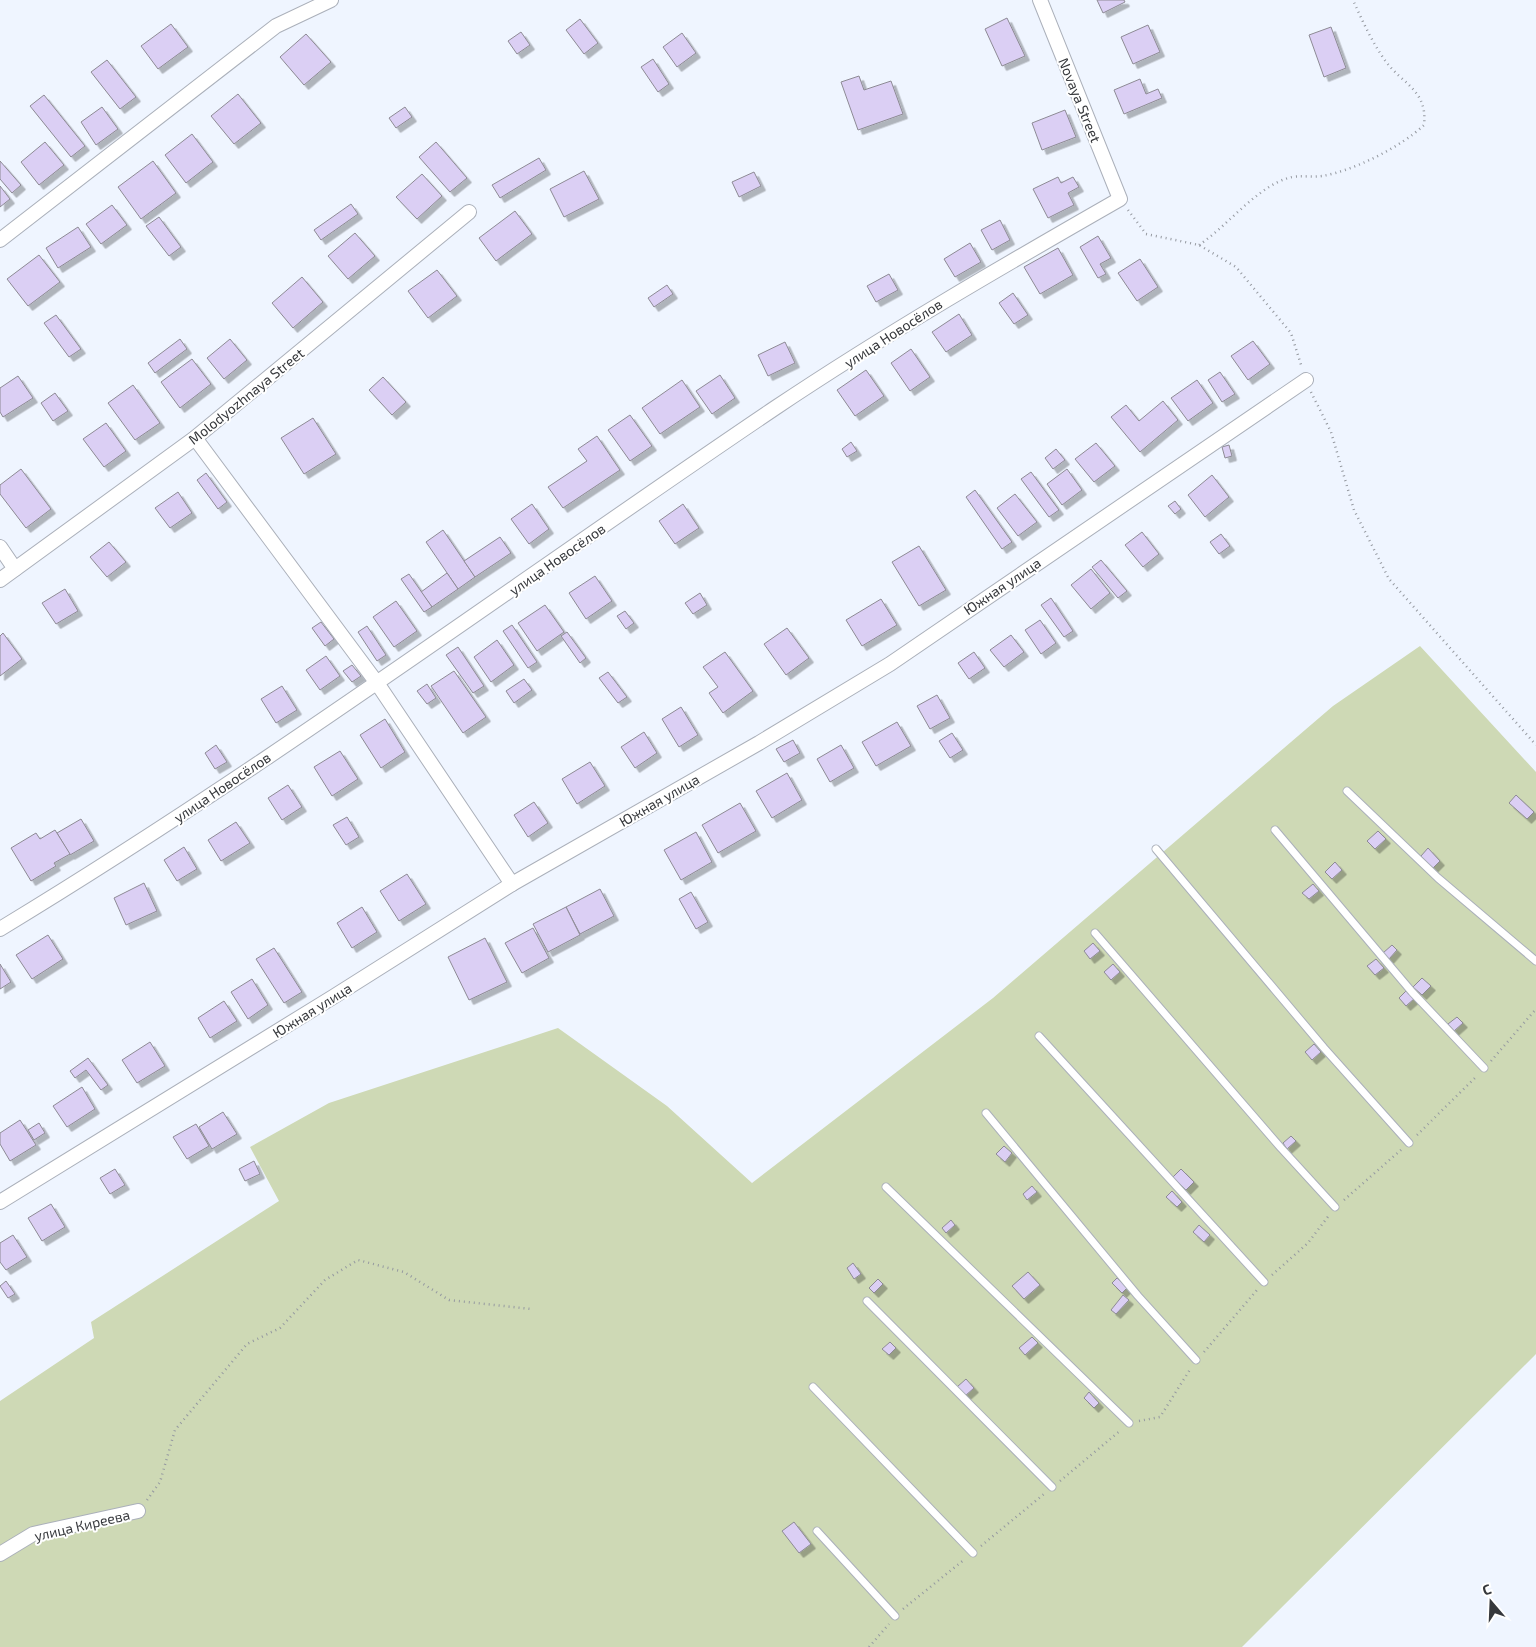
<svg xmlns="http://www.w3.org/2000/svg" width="1536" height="1647" viewBox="0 0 1536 1647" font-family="'Exo 2',sans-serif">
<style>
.green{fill:#ced9b5}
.building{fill:#dbcff4;stroke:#8d8a94;filter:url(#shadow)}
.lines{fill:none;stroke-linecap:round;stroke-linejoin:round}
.lane-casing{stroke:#abb0ba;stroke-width:9}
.street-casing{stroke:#abb0ba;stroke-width:16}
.path{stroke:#9599a0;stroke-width:2.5;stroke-dasharray:1 4;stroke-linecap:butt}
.lane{stroke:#fff;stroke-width:7}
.street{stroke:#fff;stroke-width:14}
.labels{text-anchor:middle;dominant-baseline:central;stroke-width:4;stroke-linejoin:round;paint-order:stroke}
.street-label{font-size:14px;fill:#36383c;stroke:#fff}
</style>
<defs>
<filter id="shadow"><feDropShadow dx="4.5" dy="4.5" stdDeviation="0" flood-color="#0004"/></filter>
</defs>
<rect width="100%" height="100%" fill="#eff5ff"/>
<!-- green -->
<path class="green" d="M1420,646l116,126v582l-294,293h-1242v-246l94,-63 -3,-16 188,-121 -29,-54 79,-44 229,-75 109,78 85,77 241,-185 340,-292z"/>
<!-- building -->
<g class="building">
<path d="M1097,0h27l1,2 -22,11z"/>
<path d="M1007,18l18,38 -23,10 -17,-37z"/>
<path d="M580,19l18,24 -14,11 -18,-24z"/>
<path d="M171,24l17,23 -30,22 -17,-23z"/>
<path d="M1148,25l12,27 -27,12 -12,-27z"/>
<path d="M1331,27l15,41 -22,9 -15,-42z"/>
<path d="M521,32l9,13 -13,9 -9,-13z"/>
<path d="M682,33l14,20 -19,14 -14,-20z"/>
<path d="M306,34l25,28 -27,23 -24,-28z"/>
<path d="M653,59l16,25 -11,8 -17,-25z"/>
<path d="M107,60l29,37 -16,12 -29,-37z"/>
<path d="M859,76l5,14 27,-9 12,33 -45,16 -17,-48z"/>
<path d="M1140,79l6,15 12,-5 4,9 -38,16 -10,-24z"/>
<path d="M238,94l23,29 -27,21 -23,-28z"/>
<path d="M44,95l41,51 -14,11 -41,-51z"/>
<path d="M102,107l16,22 -22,16 -15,-23z"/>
<path d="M405,107l7,10 -16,11 -7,-10z"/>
<path d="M1065,110l11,27 -34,13 -10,-27z"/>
<path d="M192,134l21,28 -27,21 -21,-28z"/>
<path d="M45,142l19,23 -25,20 -18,-23z"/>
<path d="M436,142l31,36 -17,14 -31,-35z"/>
<path d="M539,158l7,12 -46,28 -8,-13z"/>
<path d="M0,161l21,24 -9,8 -12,-14z"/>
<path d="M153,161l23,32 -35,26 -23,-32z"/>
<path d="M584,171l15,28 -35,18 -14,-28z"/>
<path d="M754,172l7,14 -22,11 -7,-15z"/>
<path d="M422,174l20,22 -25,23 -21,-22z"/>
<path d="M1058,177l3,6 12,-6 6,10 -11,6 6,12 -26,13 -15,-29z"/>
<path d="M0,186l10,13 -10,8z"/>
<path d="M351,204l7,10 -37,26 -7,-10z"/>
<path d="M112,205l15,20 -26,19 -15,-20z"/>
<path d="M515,211l17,23 -36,27 -17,-23z"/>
<path d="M159,217l22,30 -12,9 -23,-30z"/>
<path d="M1000,220l10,20 -18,10 -11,-20z"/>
<path d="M78,227l13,20 -33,21 -12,-20z"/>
<path d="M355,233l20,23 -27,23 -20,-23z"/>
<path d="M1098,236l13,22 -11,6 6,10 -8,4 -18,-31z"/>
<path d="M970,243l11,19 -26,15 -11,-18z"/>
<path d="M1058,248l15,27 -33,19 -16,-27z"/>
<path d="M39,255l21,27 -32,24 -21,-27z"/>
<path d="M1140,259l18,28 -21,14 -19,-28z"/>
<path d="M437,270l20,26 -29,22 -20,-27z"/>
<path d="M889,274l9,16 -22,12 -9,-16z"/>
<path d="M302,277l21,25 -30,26 -21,-25z"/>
<path d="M667,285l6,9 -19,13 -6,-9z"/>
<path d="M1013,293l15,22 -14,9 -15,-21z"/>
<path d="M959,314l13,21 -26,17 -14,-20z"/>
<path d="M56,315l25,34 -12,8 -25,-34z"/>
<path d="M180,339l7,10 -32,24 -7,-10z"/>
<path d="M230,339l17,21 -23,19 -17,-21z"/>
<path d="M1253,341l17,23 -22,16 -17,-24z"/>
<path d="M785,342l10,21 -27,13 -10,-21z"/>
<path d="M911,349l19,28 -20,14 -19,-28z"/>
<path d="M192,359l19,25 -31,24 -19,-26z"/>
<path d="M866,370l18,26 -29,20 -18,-26z"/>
<path d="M1220,372l15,22 -13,8 -14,-22z"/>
<path d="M720,375l15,23 -23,16 -16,-23z"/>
<path d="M18,376l15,22 -30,19 -3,-5v-24z"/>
<path d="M383,377l23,25 -14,13 -23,-25z"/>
<path d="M682,380l18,27 -40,27 -18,-26z"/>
<path d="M1197,380l16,23 -25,18 -17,-23z"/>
<path d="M133,385l27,38 -25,17 -27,-37z"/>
<path d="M55,393l13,18 -15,10 -12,-18z"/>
<path d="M1163,401l15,19 -38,32 -29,-35 15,-12 13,16z"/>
<path d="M630,415l22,31 -22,15 -22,-31z"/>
<path d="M313,418l23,36 -32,20 -23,-36z"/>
<path d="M106,423l20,28 -22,16 -21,-28z"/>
<path d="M597,436l23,34 -57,38 -15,-21 39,-26 -9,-12z"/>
<path d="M851,442l6,9 -10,6 -5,-8z"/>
<path d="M1096,443l19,23 -21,16 -19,-23z"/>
<path d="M1229,445l3,11 -7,2 -3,-11z"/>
<path d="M1056,449l9,11 -12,9 -8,-11z"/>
<path d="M21,469l30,40 -25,19 -26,-34v-9z"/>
<path d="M1067,469l15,21 -20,15 -15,-21z"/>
<path d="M1031,472l28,38 -10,7 -28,-38z"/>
<path d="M206,473l21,29 -9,7 -21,-29z"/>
<path d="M1212,475l17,22 -24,20 -17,-22z"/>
<path d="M975,490l37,52 -10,7 -36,-52z"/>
<path d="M178,492l14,21 -22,15 -15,-20z"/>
<path d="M1015,494l22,28 -19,14 -21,-28z"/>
<path d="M1175,501l6,8 -6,5 -7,-8z"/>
<path d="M532,504l17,25 -20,15 -18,-25z"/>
<path d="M683,504l16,24 -24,16 -16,-23z"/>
<path d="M443,530l32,47 -17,12 -32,-47z"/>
<path d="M1142,532l17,22 -16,13 -18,-22z"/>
<path d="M1221,534l9,12 -11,8 -9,-12z"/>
<path d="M500,537l11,16 -36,24 -11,-16z"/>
<path d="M109,542l17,20 -19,15 -17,-20z"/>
<path d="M919,546l27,44 -27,16 -27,-44z"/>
<path d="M1101,560l26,31 -9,7 -26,-31z"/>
<path d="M1091,569l19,24 -19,16 -20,-24z"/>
<path d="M447,573l11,16 -26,18 -11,-15z"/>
<path d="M409,574l23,33 -8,5 -23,-33z"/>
<path d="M595,576l17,25 -26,18 -17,-26z"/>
<path d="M65,589l13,22 -22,13 -14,-21z"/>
<path d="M700,593l7,12 -14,9 -8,-11z"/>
<path d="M1051,598l22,33 -9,6 -23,-32z"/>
<path d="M881,599l16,26 -35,21 -16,-26z"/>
<path d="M396,601l21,30 -23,16 -21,-30z"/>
<path d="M545,605l19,27 -27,19 -19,-28z"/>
<path d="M625,611l9,12 -8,6 -9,-13z"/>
<path d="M1040,620l16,23 -15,11 -16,-24z"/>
<path d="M321,622l13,17 -9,7 -13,-18z"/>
<path d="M512,625l25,37 -9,6 -25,-37z"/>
<path d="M367,626l19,29 -9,6 -19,-29z"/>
<path d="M787,628l22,30 -23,17 -22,-31z"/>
<path d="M567,632l19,26 -6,5 -19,-27z"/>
<path d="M3,633l19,26 -22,17v-40z"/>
<path d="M1011,635l13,17 -20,15 -14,-17z"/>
<path d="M497,640l17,25 -23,17 -17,-25z"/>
<path d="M458,647l26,39 -11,7 -27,-38z"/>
<path d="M725,652l28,39 -30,22 -14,-20 9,-6 -15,-20z"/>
<path d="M974,652l11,16 -16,11 -11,-16z"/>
<path d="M326,656l14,20 -20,14 -14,-20z"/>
<path d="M352,665l9,11 -9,6 -9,-11z"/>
<path d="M454,671l32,46 -23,16 -32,-47z"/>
<path d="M608,672l19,25 -9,6 -19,-25z"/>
<path d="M524,679l8,11 -18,13 -8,-12z"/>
<path d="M427,684l9,14 -9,6 -10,-13z"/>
<path d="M282,686l15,24 -21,13 -15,-24z"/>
<path d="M937,695l13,23 -20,11 -13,-23z"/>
<path d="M681,707l17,28 -19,12 -17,-28z"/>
<path d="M385,719l20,33 -24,16 -21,-33z"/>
<path d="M897,722l14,24 -35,20 -14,-24z"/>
<path d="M644,732l13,21 -22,15 -14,-21z"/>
<path d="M952,733l11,17 -13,8 -11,-17z"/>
<path d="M793,740l7,13 -16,9 -8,-13z"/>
<path d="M216,745l11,17 -12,7 -10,-16z"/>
<path d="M841,745l13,23 -24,14 -13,-23z"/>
<path d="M340,751l18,28 -26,17 -18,-29z"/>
<path d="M590,762l15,24 -28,18 -15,-25z"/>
<path d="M787,773l15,27 -30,18 -16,-27z"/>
<path d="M288,785l14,22 -20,13 -14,-22z"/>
<path d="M1516,795l18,17 -7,7 -18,-16z"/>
<path d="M534,802l14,21 -20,14 -14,-22z"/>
<path d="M740,803l16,28 -38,22 -16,-28z"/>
<path d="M347,817l12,20 -13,8 -13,-20z"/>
<path d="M81,819l13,22 -24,14 -13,-22z"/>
<path d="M236,822l14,21 -29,18 -13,-21z"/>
<path d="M55,830l15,24 -16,9 2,3 -25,15 -20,-33 25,-15 4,6z"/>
<path d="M1378,831l8,8 -11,10 -8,-8z"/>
<path d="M696,832l16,30 -31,18 -17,-30z"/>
<path d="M184,847l13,22 -20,12 -13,-21z"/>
<path d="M1428,848l12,13 -7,7 -12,-12z"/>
<path d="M1335,862l7,8 -10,9 -7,-7z"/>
<path d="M407,874l19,30 -27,17 -19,-30z"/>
<path d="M144,883l13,28 -31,14 -12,-27z"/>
<path d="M1313,884l6,7 -10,8 -7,-6z"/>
<path d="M600,889l14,27 -34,18 -14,-27z"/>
<path d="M691,892l17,30 -12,7 -17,-30z"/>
<path d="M362,907l15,25 -25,16 -15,-25z"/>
<path d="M566,907l14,28 -32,17 -15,-28z"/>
<path d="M533,928l16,30 -27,15 -17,-30z"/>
<path d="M48,935l15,24 -31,20 -16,-24z"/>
<path d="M485,938l22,44 -38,18 -21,-43z"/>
<path d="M1093,943l7,8 -10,8 -6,-8z"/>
<path d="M1392,945l5,5 -8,9 -6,-6z"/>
<path d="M274,948l28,44 -18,11 -28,-44z"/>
<path d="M1376,959l8,9 -9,7 -8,-9z"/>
<path d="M0,964l11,18 -11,7z"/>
<path d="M1113,964l7,8 -9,8 -7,-8z"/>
<path d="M1422,978l9,8 -9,9 -9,-8z"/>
<path d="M252,979l16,26 -20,14 -17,-27z"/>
<path d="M1407,990l8,8 -9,8 -7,-8z"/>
<path d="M224,1001l13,20 -27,17 -12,-20z"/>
<path d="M1457,1017l6,6 -9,8 -6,-7z"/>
<path d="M150,1042l15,24 -28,17 -15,-23z"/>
<path d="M1314,1044l7,8 -9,8 -7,-8z"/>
<path d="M88,1058l20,27 -7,5 -15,-20 -11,8 -5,-7z"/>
<path d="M82,1087l13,22 -28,18 -14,-21z"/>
<path d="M223,1112l14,22 -25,15 -13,-22z"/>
<path d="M20,1120l16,25 -26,16 -10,-17v-11z"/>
<path d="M39,1123l6,10 -11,7 -6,-10z"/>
<path d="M196,1124l13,22 -22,13 -14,-22z"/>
<path d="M1291,1136l5,5 -9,8 -4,-6z"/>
<path d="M1004,1146l8,7 -7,9 -9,-8z"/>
<path d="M254,1161l6,13 -15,7 -6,-12z"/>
<path d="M115,1169l10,16 -15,9 -10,-16z"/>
<path d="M1181,1169l13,13 -8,8 -13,-13z"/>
<path d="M1032,1186l5,6 -10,8 -4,-6z"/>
<path d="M1172,1191l10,11 -5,5 -11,-10z"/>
<path d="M51,1204l14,23 -23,14 -14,-23z"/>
<path d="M951,1220l4,5 -9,8 -4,-5z"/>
<path d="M1199,1225l11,10 -6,7 -11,-10z"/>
<path d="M13,1235l14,22 -21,13 -6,-8v-19z"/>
<path d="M853,1263l8,11 -7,5 -7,-11z"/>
<path d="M1028,1272l12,13 -16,14 -12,-13z"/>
<path d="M1117,1278l10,10 -5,5 -10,-10z"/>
<path d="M878,1279l5,5 -9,9 -5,-5z"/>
<path d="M6,1281l9,13 -7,4 -8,-12z"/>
<path d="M1123,1295l6,5 -13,14 -5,-4z"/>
<path d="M1032,1337l6,6 -13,12 -6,-7z"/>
<path d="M890,1342l6,6 -7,7 -7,-6z"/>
<path d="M966,1379l8,9 -9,8 -8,-9z"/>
<path d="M1089,1392l10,11 -5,5 -10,-10z"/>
<path d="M794,1522l17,22 -12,9 -17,-22z"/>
</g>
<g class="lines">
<defs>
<g id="lane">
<path d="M1347,791l91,87 98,83"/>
<path d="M1275,830l137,162 72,76"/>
<path d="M1156,849l168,199 85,95"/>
<path d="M1095,933l186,215 54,59"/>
<path d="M1039,1036l225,246"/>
<path d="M986,1113l152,183 58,64"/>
<path d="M886,1187l243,236"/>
<path d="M867,1301l185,186"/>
<path d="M813,1387l160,166"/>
<path d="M817,1531l78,85"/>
</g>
<g id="street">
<path d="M0,240l276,-214 55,-26"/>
<path d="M195,438l182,245 135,201"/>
<path d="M0,547l15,22"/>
<path d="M0,580l195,-142 274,-226"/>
<path d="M0,929c266,-161 517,-347 775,-521 112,-75 228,-142 345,-209l-80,-199"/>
<path d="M0,1202l333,-205 179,-113 247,-141 131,-79 416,-284"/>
<path d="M0,1554l33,-20 105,-23"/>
</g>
</defs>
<!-- lane casing -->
<use href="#lane" class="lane-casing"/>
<!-- street casing -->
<use href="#street" class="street-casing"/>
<!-- path -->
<g class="path">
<path d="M1128,210l18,24 53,11 37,22 55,66 11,35"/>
<path d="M1199,245c28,-19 51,-50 81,-64 18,-8 25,-3 42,-5 31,-5 79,-29 102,-51 4,-36 -23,-41 -40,-66 -13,-19 -22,-39 -31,-59"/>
<path d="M1311,392l20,40 23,78 35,69 147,166"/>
<path d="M1491,1061l45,-52"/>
<path d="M1417,1135l60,-59"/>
<path d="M1344,1200l58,-51"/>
<path d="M1272,1275l36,-32 22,-29"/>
<path d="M1204,1352l53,-62"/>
<path d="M1139,1421l21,-4 31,-49"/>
<path d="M1060,1481l61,-51"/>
<path d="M147,1500l13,-18 15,-52 72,-86 33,-16 45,-48 33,-20 46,12 45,28 82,9"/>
<path d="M981,1546l63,-52"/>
<path d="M903,1609l62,-50"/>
<path d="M869,1647l20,-23"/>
</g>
<!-- lane -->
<use href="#lane" class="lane"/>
<!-- street -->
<use href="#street" class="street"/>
</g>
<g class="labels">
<!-- street labels -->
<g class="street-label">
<text transform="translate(1080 100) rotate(68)">Novaya Street</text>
<text transform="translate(893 333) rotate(-33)">улица Новосёлов</text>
<text transform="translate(246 396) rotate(-39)">Molodyozhnaya Street</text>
<text transform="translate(557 559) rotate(-35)">улица Новосёлов</text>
<text transform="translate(1002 586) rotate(-34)">Южная улица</text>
<text transform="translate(222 787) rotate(-34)">улица Новосёлов</text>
<text transform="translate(659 800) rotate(-30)">Южная улица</text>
<text transform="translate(312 1010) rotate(-32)">Южная улица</text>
<text transform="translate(82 1525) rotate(-13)">улица Киреева</text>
</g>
</g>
<!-- north arrow -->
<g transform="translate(1491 1602) rotate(341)" stroke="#ffffff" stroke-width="4" paint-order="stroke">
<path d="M0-4L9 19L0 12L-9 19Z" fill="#36383c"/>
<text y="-8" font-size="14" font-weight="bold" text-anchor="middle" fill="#36383c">С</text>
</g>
</svg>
